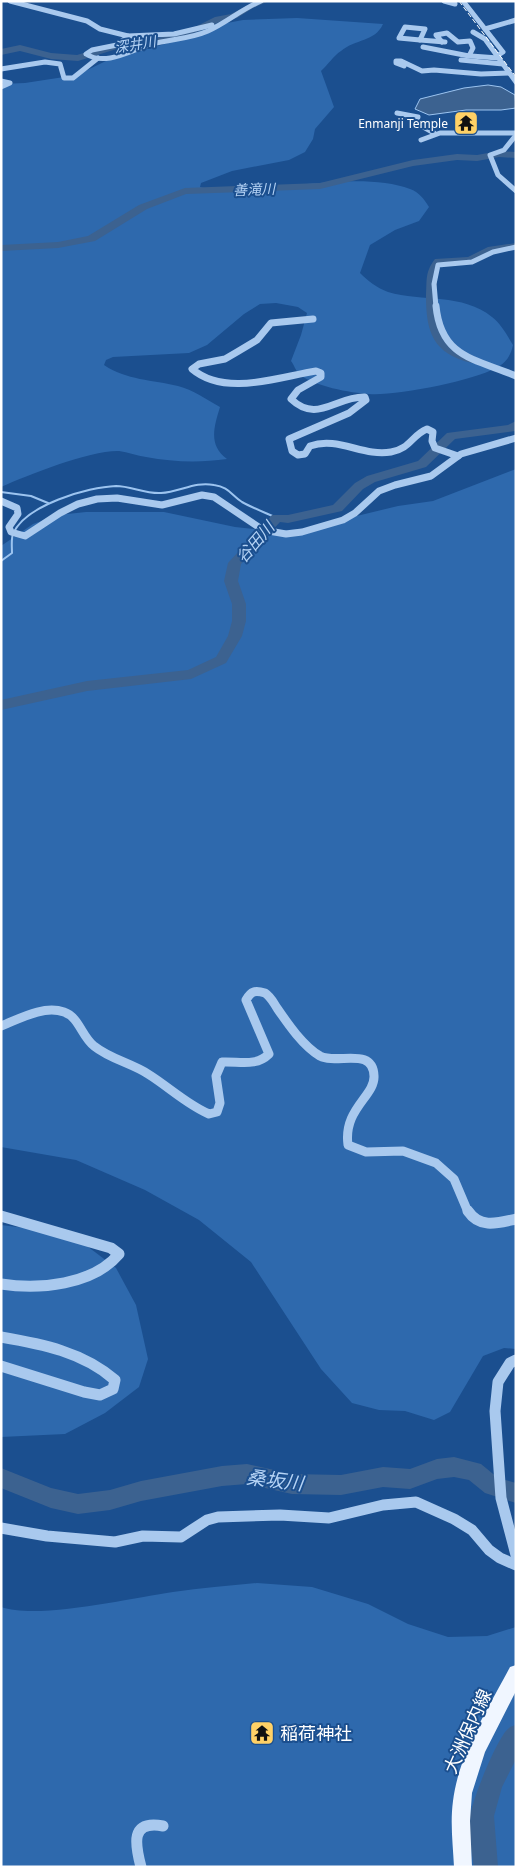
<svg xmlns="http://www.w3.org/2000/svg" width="517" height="1868" viewBox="0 0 517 1868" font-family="'Noto Sans','Noto Sans JP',sans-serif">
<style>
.green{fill:#2e69ad}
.water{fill:#3c6290;stroke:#9cc4f0}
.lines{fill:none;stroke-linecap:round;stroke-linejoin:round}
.stream{stroke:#9cc4f0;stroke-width:2}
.river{fill:#3c6290;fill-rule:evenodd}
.minor-far3{stroke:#a9c9ee;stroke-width:5}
.minor-far2{stroke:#a9c9ee;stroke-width:7}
.minor-far1{stroke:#a9c9ee;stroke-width:9}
.minor{stroke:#a9c9ee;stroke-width:11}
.major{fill:#f0f6ff;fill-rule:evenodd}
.rail{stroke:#fff;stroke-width:1;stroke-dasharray:5 2.5;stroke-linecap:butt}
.labels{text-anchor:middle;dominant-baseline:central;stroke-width:4;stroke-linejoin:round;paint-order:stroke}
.far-poi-label{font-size:12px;fill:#fff;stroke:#1b4f8f;text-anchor:end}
.far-water-label{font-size:14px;font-style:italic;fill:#b5d3f5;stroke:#1b4f8f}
.water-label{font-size:16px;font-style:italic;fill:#b5d3f5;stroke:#1b4f8f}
.near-street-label{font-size:18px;fill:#fff;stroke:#1b4f8f}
.near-poi-label{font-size:18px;fill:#fff;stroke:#1b4f8f;text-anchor:start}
.near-water-label{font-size:19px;font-style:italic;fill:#b5d3f5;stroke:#1b4f8f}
</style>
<rect width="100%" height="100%" fill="#1b4f8f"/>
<!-- green -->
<g class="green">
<path d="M297,18l86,6c-8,18 -28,15 -42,27 -8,5 -13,14 -20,20l13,36 -19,22 -2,10 -8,13 -16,8 -57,11 -31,12 -1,4c17,5 36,3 53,2 44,-3 117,-16 157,0 9,3 14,10 19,18l-10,14 -24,9 -25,15 -10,28c8,8 17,15 28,19 34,10 75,1 104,25 9,7 15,18 21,28 -2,10 -7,18 -17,23 -25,13 -99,28 -127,26 -18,-1 -56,-8 -70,-20 -3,-3 -5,-9 -8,-13l10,-26 6,-22 -9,-6 -22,-4 -16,1 -16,10 -37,31 -18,8 -76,4 -7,3 -2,5c22,15 49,15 74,21 15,4 28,13 42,21 -6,20 -12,38 7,52 -28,4 -54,3 -81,-2 -9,-1 -18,-5 -27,-6 -28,-1 -91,24 -118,36v-403l24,-1 52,-8 31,-15 71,-20 20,-9 28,-8 16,-3z"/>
<path d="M516,469v880l-12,-1 -21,8 -33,56 -16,8 -29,-9 -26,-1 -27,-7 -31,-34 -70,-107 -52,-42 -54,-30 -69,-30 -75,-13v-601l32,-22 25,-9 28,-3h78l71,15 36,4 32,-2 95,-23 35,-5z"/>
<path d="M1,1225l33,4 53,17 29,22 20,37 12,54 -9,28 -34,26 -40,21 -64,3z"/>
<path d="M257,1583l55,4 56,17 40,20 40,13 39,-1 29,-9v240h-515v-260c37,13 130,-9 172,-15 28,-4 56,-6 84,-9z"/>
</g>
<!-- water -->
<path class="water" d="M488,85l13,2 14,8 1,13 -15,2h-35l-37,5 -14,-6 5,-10 44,-11z"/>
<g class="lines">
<!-- stream -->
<g class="stream">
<path d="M1,492l30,4 17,7"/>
<path d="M1,561l11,-8c0,-6 -1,-14 1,-19 12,-29 75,-47 103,-48 15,0 29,8 45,7 19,-1 34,-12 53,-8 15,2 17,10 28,17 11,6 24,11 35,16"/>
</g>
<!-- river -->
<g class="river">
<path d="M256,1h13l-16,7 -16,10 -16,3 -18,9 -40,13 -40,4 -45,14 -27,-2 -31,-8 -19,4v-6l19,-4 31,8 26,2 45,-14 37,-3 38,-12 18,-9 16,-3z"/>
<path d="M499,151l17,1v6l-17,-1 -22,4 -20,-1 -44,6 -93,23 -134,5 -39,15 -52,32 -37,7 -57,3v-6l57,-3 30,-6 51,-31 46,-17 135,-5 93,-23 44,-6 20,1z"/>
<path d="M516,243v6l-21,3 -25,11 -28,1 -5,6c1,26 -6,59 17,77 7,5 18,6 24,13l-6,3c-39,-9 -46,-31 -46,-67 1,-17 -1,-24 9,-37l33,-2 20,-10z"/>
<path d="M516,421l-1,10 -60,8 -29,28 -51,15 -12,7 -21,22 -54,12 -8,-1 -39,42 -3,17 8,23v17l-4,15 -16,27 -35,16 -104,12 -86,19v-10l86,-19 101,-11 28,-13 12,-21 4,-15v-17l-8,-23 4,-18 44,-48h16l45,-10 22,-22 12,-7 51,-15 29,-28 61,-8z"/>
<path d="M454,1457l27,7 17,14 18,5v20l-31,-10 -16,-13 -15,-3 -17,2 -27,10 -27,-2 -42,8 -49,-1 -45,-10 -25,2 -81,15 -31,9 -32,4 -27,-6 -50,-20v-20l50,20 27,6 32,-4 31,-9 81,-15 25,-2 45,10 49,1 42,-8 27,2 27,-10z"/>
<path d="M516,1725v34l-14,28 -8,29 4,51h-24c-3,-17 -6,-34 -4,-51 2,-15 27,-79 39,-88 2,-2 4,-2 7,-3z"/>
</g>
<!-- minor-far3 -->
<g class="minor-far3">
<path d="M10,1l77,20 13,8 28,7 -11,9 -25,5 -6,4c20,13 47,-5 66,-10 19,-5 38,-5 56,-13 18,-8 34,-22 53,-30"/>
<path d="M444,1l11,3"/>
<path d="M463,1l40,51 -6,4"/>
<path d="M405,27l20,2 -5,11 -21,-2z"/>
<path d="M485,29l31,-9"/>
<path d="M473,32l12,7 31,43"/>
<path d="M128,36l46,-2 38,-9"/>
<path d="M420,40l25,2"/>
<path d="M423,47l46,9 4,-8 -3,-7 -12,1 -11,-9 -11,2 6,7"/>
<path d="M471,56l27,2"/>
<path d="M461,60l42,4"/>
<path d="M404,66l-8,-3v-2h5l21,10 12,-1 47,4 28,-1"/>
<path d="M1,69l44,-7 15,2 4,14h9l25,-20"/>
<path d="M1,81l9,2 -9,4"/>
<path d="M397,113l21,4 -2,5 2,2 16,9"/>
<path d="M516,135l-12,15 -14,5 8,20 18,16"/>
<path d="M421,140l19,-7h76"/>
<path d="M436,307l-2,-23 4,-19 34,-3 21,-10 23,-5"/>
</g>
<!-- minor-far2 -->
<g class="minor-far2">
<path d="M436,306c5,52 40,53 80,70"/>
<path d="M313,319l-42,4 -14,17 -20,12 -12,7 -26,5 -7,5c33,28 86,8 124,2l5,2v4l-23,13 -7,9c26,25 45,-3 74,-2l1,3 -17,13 -60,26 3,12 6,4 7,-1 5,-8c28,-10 53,11 81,6 19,-3 21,-17 36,-23l6,3 -1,9 3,7 23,8"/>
<path d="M1,501l16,7 1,6 -9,13 2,5 14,4 35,-23 18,-9 19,-5 20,-1 45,7 40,-10 12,2 49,33 23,4 16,-2 41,-12 12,-7 24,-22 16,-6 36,-9 30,-22 55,-16"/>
</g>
<!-- minor-far1 -->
<path class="minor-far1" d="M1,1026c18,-7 42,-21 63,-14 15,5 18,25 30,34 16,13 37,17 54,28 21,13 38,30 61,40l8,-2 3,-9 -4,-27 6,-14c17,-1 34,5 47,-8l-23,-54c5,-9 9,-10 19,-7 6,4 8,9 12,15 11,16 26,38 43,48 17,9 53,-10 54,20 1,20 -31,33 -26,69l18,7 37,-1 33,12 18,16 14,33"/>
<!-- minor -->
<g class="minor">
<path d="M468,1211c12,18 30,12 48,8"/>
<path d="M1,1216l110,32 8,6c-26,31 -80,36 -118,30"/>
<path d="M1,1337c41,7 82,15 114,43l-2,9 -13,6 -16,-3 -83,-26"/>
<path d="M516,1360l-6,3 -12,19 -3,29 6,87 15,57"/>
<path d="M1,1528l46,8 68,6 28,-6 38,1 26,-17 11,-3 62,-2 49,3 54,-13 33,-3 38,17 18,11 17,20 11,8 16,7"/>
<path d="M141,1867c-6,-23 -11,-47 22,-41"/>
</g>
<!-- major -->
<path class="major" d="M516,1665v26l-31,61 -13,41 -2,28 2,46h-18c-1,-22 -4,-44 -1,-66 6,-48 35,-92 57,-134z"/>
<!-- rail -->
<path class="rail" d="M459,1l57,76"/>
</g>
<!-- icons -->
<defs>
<symbol id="temple-square" viewBox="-11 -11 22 22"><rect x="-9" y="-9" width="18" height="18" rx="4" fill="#ffd166" stroke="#1b4f8f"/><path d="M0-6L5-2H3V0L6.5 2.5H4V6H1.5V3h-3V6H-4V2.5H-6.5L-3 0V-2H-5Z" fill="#111"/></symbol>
</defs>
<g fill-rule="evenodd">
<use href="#temple-square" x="452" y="109" width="28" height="28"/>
<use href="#temple-square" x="248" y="1719" width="28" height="28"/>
</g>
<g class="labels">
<!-- far-poi labels -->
<g class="far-poi-label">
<text x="448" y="123">Enmanji Temple</text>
</g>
<!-- far-water labels -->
<g class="far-water-label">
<text transform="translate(135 44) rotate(-9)">深井川</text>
<text transform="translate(254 189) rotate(-2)">善滝川</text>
</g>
<!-- water labels -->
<g class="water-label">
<text transform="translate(255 542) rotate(-49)">谷田川</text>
</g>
<!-- near-street labels -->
<g class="near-street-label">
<text transform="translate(467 1731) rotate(-66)">大洲保内線</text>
</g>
<!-- near-poi labels -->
<g class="near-poi-label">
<text x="280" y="1733">稲荷神社</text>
</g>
<!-- near-water labels -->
<g class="near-water-label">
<text transform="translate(275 1480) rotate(7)">桑坂川</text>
</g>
</g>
<!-- border -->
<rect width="517" height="1868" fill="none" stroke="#ffffff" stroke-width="5"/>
</svg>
